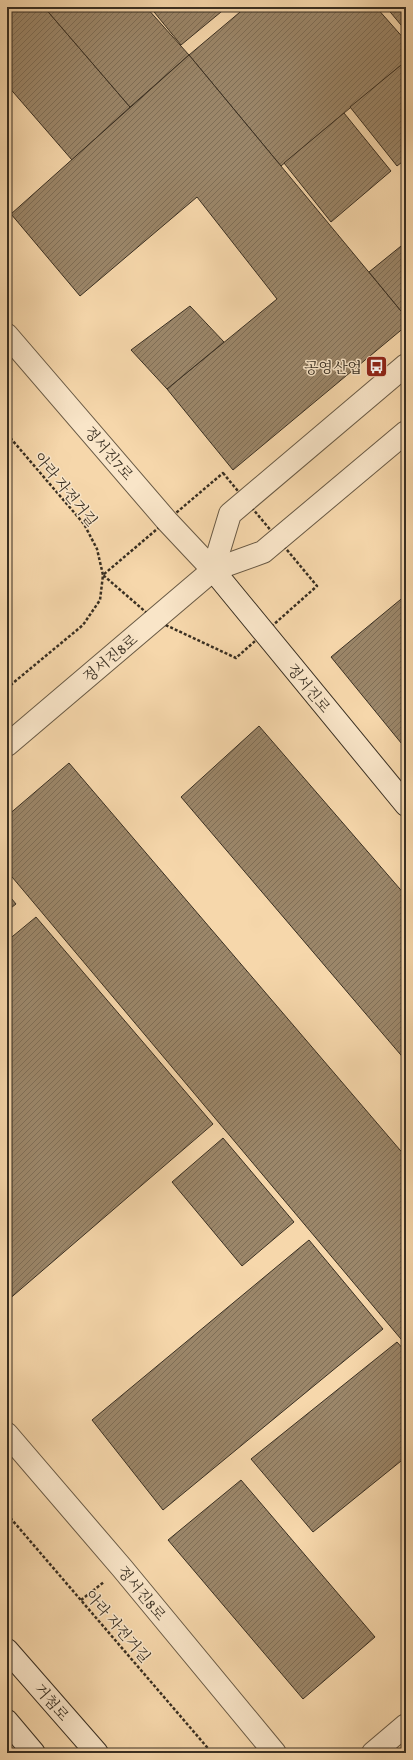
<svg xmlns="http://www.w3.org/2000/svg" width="413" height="1760" viewBox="0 0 413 1760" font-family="'Gentium Book Plus','Noto Serif KR',serif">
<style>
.building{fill:url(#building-hatch);stroke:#392f22}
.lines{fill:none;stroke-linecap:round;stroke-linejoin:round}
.street-casing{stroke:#685944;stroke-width:24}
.secondary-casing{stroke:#392f22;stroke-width:24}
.path{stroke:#392f22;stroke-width:2.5;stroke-dasharray:3 2;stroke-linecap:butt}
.street{stroke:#f9e5c8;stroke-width:22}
.secondary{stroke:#f9e5c8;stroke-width:22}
.labels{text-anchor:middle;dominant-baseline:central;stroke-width:3;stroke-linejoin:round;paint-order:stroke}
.poi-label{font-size:15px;fill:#392f22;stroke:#f9e5c8;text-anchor:end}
.street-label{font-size:15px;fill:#392f22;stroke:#f9e5c8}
</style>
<defs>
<pattern id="building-hatch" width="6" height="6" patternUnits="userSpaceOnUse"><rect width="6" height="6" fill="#9b8669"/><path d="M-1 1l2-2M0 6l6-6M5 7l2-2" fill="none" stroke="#7f6e56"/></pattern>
</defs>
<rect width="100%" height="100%" fill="#f6d7ab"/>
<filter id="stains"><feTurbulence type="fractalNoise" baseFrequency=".005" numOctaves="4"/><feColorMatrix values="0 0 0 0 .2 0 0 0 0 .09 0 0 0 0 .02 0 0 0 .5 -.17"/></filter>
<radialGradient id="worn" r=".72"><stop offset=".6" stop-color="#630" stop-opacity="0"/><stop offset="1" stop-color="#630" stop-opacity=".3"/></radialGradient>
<!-- building -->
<g class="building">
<path d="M7,7h37l86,100 -58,53 -65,-75z"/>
<path d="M44,7h102l43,48 -59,52z"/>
<path d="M150,7h77l-46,38z"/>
<path d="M246,7h130l30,34v20l-125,105 -92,-111z"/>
<path d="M386,7h20v24z"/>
<path d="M189,55l217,262v9l-173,144 -66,-81 110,-90 -80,-102 -117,99 -69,-82z"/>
<path d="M406,61v98l-9,7 -47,-59z"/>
<path d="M344,113l47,58 -60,51 -47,-59z"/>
<path d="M406,242v65l-5,4 -32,-39z"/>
<path d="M190,306l34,36 -57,47 -36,-39z"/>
<path d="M406,595v154l-75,-92z"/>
<path d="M259,726l147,170v165l-225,-264z"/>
<path d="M69,763l337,394v188l-399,-474v-55z"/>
<path d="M7,893l9,11 -9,7z"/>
<path d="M36,917l177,207 -206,177v-360z"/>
<path d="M223,1138l71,84 -52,44 -70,-84z"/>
<path d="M309,1240l74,89 -220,181 -71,-90z"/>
<path d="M397,1342l9,10v105l-93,75 -62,-73z"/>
<path d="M241,1480l134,157 -72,62 -135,-159z"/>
</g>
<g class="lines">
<defs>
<g id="street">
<path d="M7,335l160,186 46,49"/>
<path d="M213,570l17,-56 176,-149"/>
<path d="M7,745l206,-175 50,-18 143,-120"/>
<path d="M7,1434l115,134 153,185"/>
<path d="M373,1753l33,-28"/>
</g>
<g id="secondary">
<path d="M213,570l193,235"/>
<path d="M7,1650l90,103"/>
<path d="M7,1721l27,32"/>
</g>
</defs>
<!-- street casing -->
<use href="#street" class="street-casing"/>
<!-- secondary casing -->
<use href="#secondary" class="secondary-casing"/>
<!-- path -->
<g class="path">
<path d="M7,434l77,90 13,25 6,26 -3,25 -17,25 -76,63"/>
<path d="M223,473l94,113 -81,72 -81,-38 -52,-45z"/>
<path d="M7,1514l205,239"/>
<path d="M81,1600l23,-18"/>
</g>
<!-- street -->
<use href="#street" class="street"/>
<!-- secondary -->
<use href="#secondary" class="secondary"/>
</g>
<!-- icons -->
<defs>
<symbol id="bus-square" viewBox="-11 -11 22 22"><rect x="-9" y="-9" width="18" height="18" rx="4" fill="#8f2418" stroke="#f9e5c8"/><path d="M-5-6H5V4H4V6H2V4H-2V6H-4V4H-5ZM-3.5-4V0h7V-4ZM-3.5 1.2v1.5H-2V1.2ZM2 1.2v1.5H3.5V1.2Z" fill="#fff"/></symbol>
</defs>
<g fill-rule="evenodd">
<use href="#bus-square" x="364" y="354" width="25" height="25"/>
</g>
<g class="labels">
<!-- poi labels -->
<g class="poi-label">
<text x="362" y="367">공영산업</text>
</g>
<!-- street labels -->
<g class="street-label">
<text transform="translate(109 453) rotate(49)">정서진7로</text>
<text transform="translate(66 489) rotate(51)">아라 자전거길</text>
<text transform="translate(110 658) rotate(-40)">정서진8로</text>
<text transform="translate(309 688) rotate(50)">정서진로</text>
<text transform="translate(142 1593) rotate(50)">정서진8로</text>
<text transform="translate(118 1626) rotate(49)">아라 자전거길</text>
<text transform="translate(52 1702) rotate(49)">거첨로</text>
</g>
</g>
<!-- margin -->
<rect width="413" height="1760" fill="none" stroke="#f6d7ab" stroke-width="24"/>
<rect x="8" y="8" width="397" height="1744" fill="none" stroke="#392f22" stroke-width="2"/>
<rect x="12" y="12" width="389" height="1736" fill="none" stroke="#392f22"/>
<rect width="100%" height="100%" filter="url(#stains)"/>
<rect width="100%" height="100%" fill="url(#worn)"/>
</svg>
